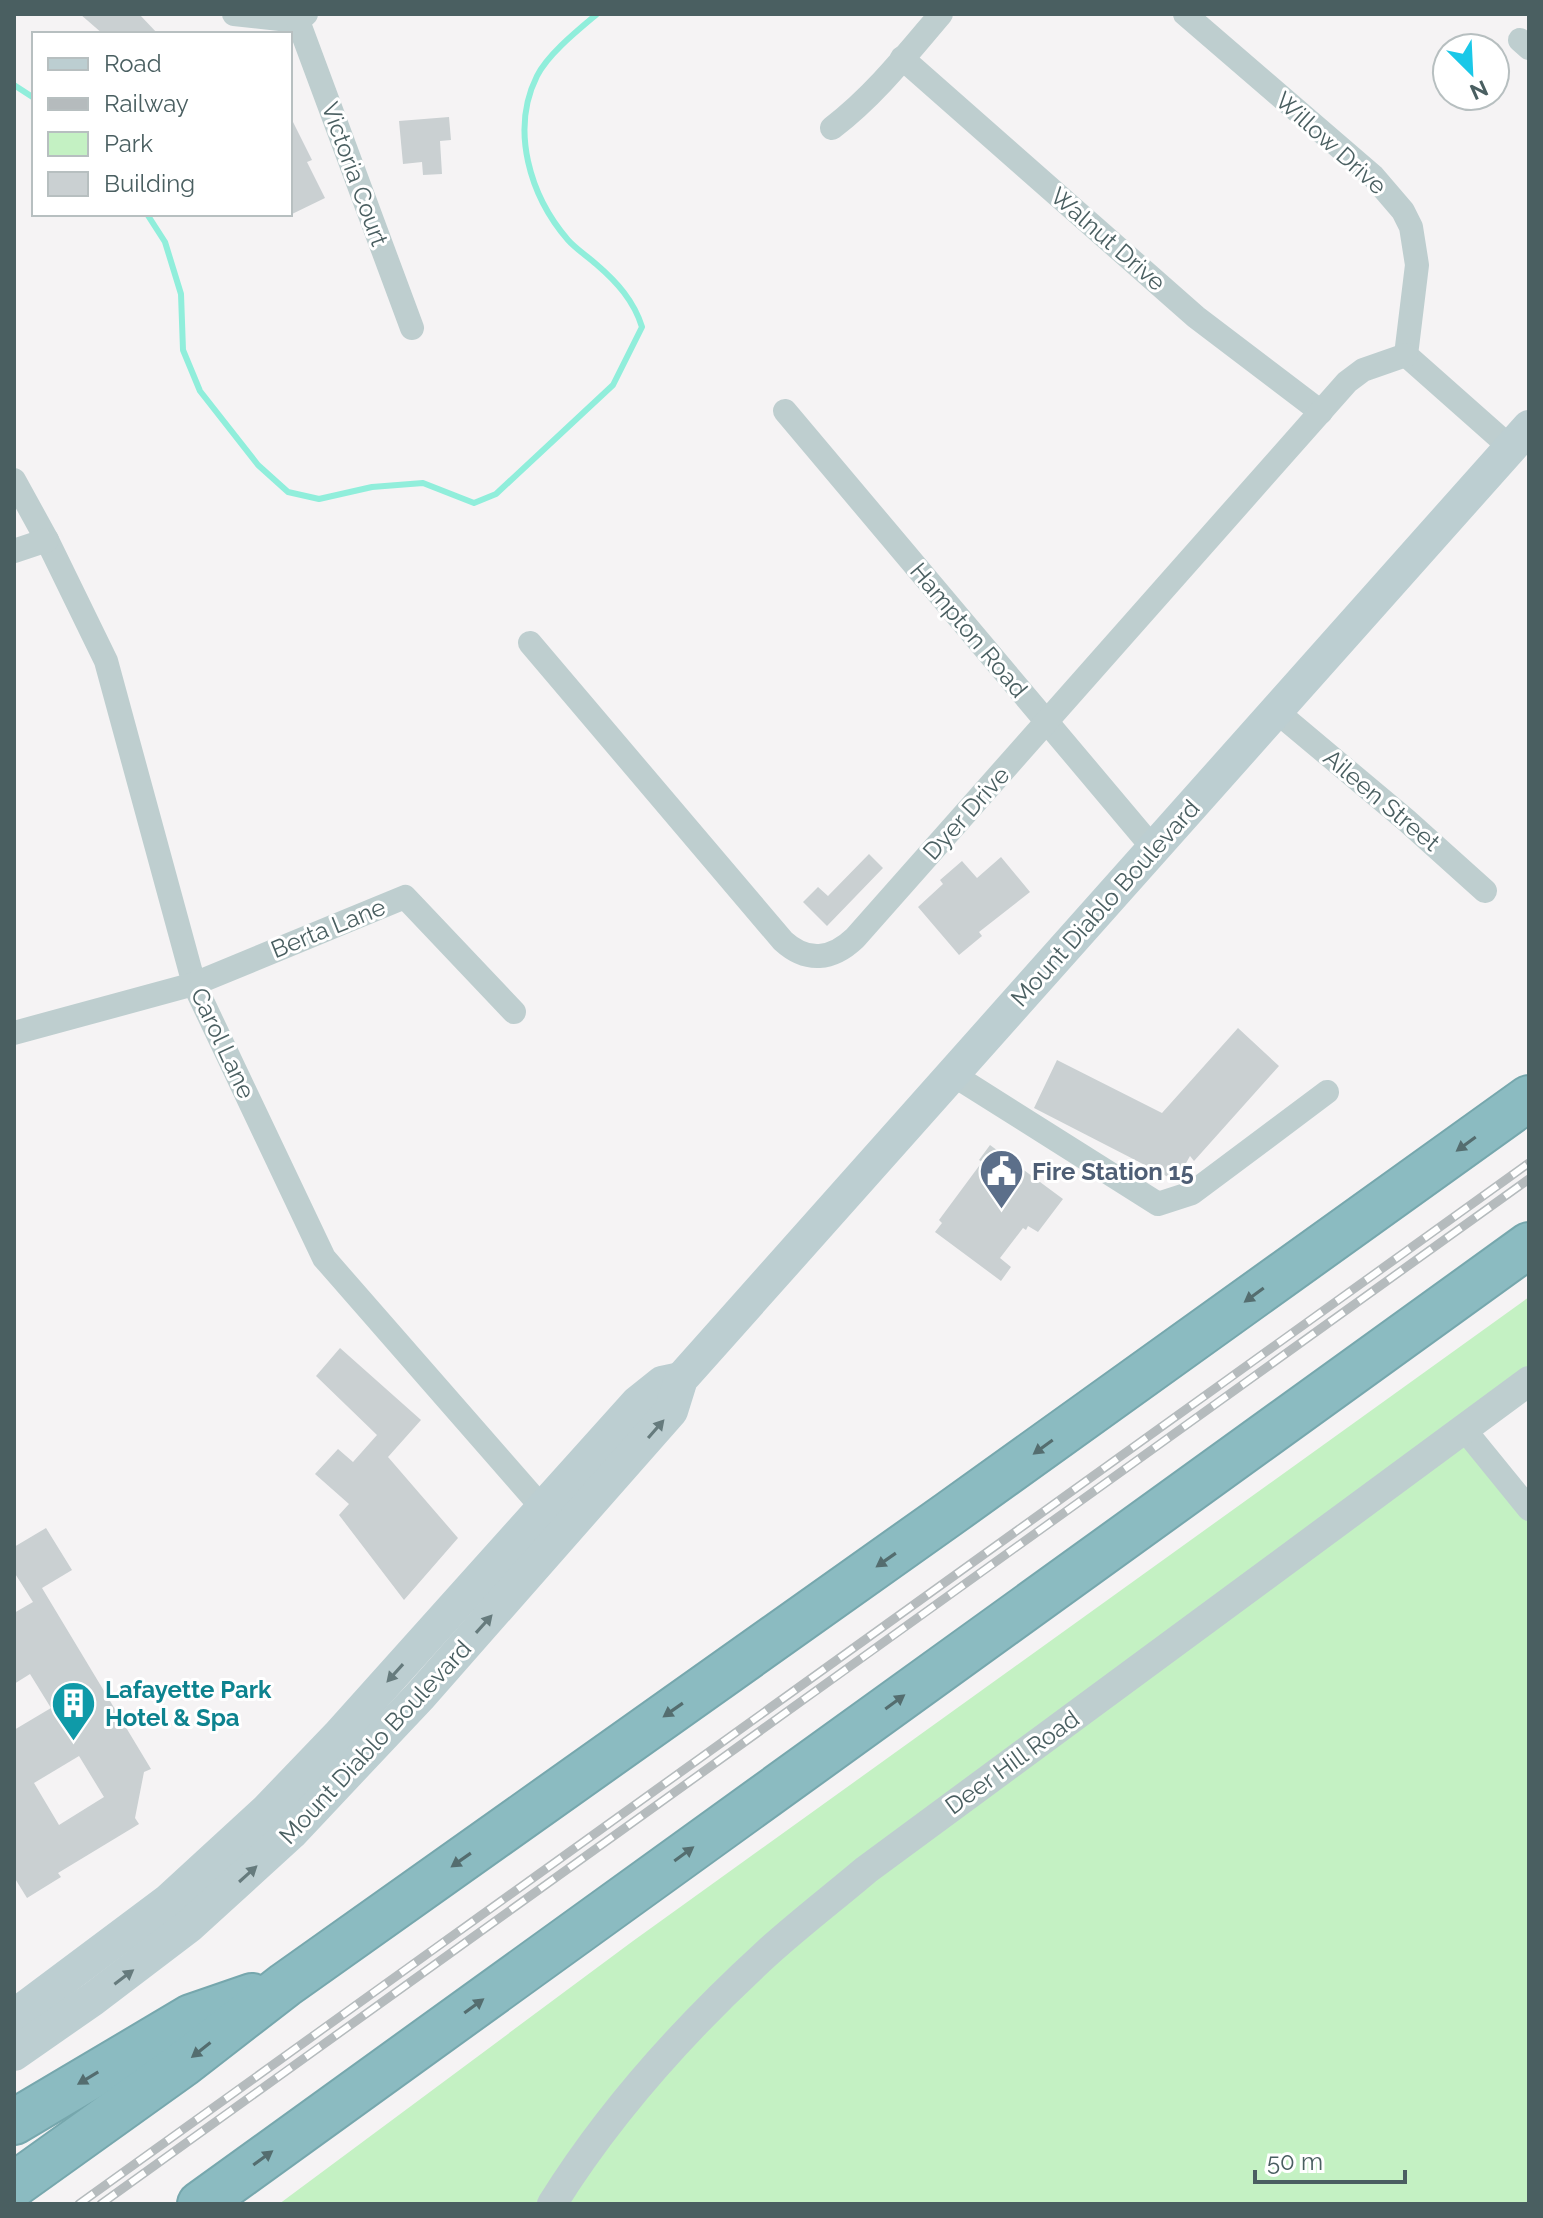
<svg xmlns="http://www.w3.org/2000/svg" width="1543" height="2218" viewBox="0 0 1543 2218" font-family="Raleway,sans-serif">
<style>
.green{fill:#c4f1c3}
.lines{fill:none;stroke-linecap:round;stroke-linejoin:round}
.stream{stroke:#90eedb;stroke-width:6}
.building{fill:#cad0d2;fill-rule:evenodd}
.motorway-casing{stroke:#76a7ad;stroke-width:48}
.minor{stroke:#bececf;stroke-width:24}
.tertiary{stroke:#bececf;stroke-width:30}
.secondary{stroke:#bcced1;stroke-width:34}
.motorway{stroke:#8bbbc1;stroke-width:44}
.rail-casing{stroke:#b5bbbd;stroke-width:9}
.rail{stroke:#fff;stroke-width:6;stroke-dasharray:18;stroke-linecap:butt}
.oneway{fill:#546d6f}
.oneway2{fill:#667b7d}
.labels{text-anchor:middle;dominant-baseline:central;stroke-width:6;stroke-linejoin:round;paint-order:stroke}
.street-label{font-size:24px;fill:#4a5f61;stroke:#fff}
.service-label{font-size:24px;font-weight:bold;fill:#4e5e75;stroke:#fff;text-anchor:start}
.culture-label{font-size:24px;font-weight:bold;fill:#0d838f;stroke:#fff;text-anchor:start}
</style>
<rect width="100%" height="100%" fill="#f5f3f4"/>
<!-- green -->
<path class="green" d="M1529,1297v84l-65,48 65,80v695h-1250l354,-263z"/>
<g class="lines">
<!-- stream -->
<g class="stream">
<path d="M14,85l20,13"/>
<path d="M147,214l18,28 16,52 2,56 17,41 58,74 30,27 31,7 53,-12 51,-4 51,20 22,-9 117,-109 29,-58c-8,-26 -25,-45 -46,-63 -9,-8 -20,-15 -28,-24 -38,-44 -58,-110 -31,-164 11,-22 41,-46 60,-62"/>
</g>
</g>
<!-- building -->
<g class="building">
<path d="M80,14h59l19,20h-55z"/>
<path d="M290,116l22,44 -5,2 18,36 -35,17z"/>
<path d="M449,117l2,23 -11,1 2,33 -19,1 -1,-13 -19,2 -4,-43z"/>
<path d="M869,854l14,14 -56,58 -24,-24 15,-15 10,9z"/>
<path d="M1001,857l29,35 -51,40 3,4 -23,19 -41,-48 25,-23 -3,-4 22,-19 15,17z"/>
<path d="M1238,1028l41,38 -85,95 -4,-5 -14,25 -142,-73 23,-48 105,53z"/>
<path d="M990,1145l73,54 -25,33 -10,-6 -2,4 -3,-2 -23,30 11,9 -10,14 -66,-49 7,-9 -3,-3 43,-58 -3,-2z"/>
<path d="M340,1348l81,72 -33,37 70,81 -54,62 -65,-85 10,-11 -34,-30 23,-25 15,13 24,-27 -61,-59z"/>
<path d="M46,1528l26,42 -30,18 109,181 -7,3 -9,46 4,6 -81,49 3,4 -34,21 -13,-21v-147l37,-22 -21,-34 -16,10v-71l19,-11 -19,-30v-25zM79,1756l25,41 -45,28 -25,-42z"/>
</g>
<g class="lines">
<defs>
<g id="motorway">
<path d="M14,2122l177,-105 61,-21"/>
<path d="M14,2185l169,-121 102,-79 664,-471 580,-416"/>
<path d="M200,2204l1329,-959"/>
</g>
</defs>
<!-- motorway casing -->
<use href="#motorway" class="motorway-casing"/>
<!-- minor -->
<g class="minor">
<path d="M234,14l64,7 8,-7"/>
<path d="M1185,14l188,162 30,35 8,16 6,38 -11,90 105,93"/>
<path d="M298,21l114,307"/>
<path d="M1520,40l9,8"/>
<path d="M902,58l294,259 125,95"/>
<path d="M832,128c42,-32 75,-74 109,-114"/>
<path d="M785,411l368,437"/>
<path d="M14,480l33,60 59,121 88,323 130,274 229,262"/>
<path d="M14,551l33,-11"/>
<path d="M530,643l253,298c24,22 49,19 72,-3l492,-556 16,-12 43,-15"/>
<path d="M1276,711l130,109 79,71"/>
<path d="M14,1033l180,-49 211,-87 109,115"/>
<path d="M952,1074l206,130 34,-11 135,-101"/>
<path d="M1464,1429l65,80"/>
</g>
<!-- tertiary -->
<path class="tertiary" d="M552,2204c58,-93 135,-178 215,-251 32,-29 66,-55 99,-83l663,-489"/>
<!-- secondary -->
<g class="secondary">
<path d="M14,2016l155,-116 98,-90 71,-74 299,-333 25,-20 19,-4"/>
<path d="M14,2054l79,-55 96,-73 102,-93 130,-138 250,-284 10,-32 848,-952"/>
</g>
<!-- motorway -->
<use href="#motorway" class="motorway"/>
<defs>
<g id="rail">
<path d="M79,2204l1450,-1041"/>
<path d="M101,2204l1428,-1025"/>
</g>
</defs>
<!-- rail casing -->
<use href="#rail" class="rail-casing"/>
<!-- rail -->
<use href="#rail" class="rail"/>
</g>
<!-- one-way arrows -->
<defs><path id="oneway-solid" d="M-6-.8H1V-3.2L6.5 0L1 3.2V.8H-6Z" transform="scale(2)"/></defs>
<g class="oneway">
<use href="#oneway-solid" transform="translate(1466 1144) rotate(144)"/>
<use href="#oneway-solid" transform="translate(1254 1295) rotate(144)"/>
<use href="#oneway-solid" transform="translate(1043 1447) rotate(144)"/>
<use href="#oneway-solid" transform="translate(886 1560) rotate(145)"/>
<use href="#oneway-solid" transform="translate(895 1702) rotate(-36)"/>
<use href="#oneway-solid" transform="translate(673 1710) rotate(145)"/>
<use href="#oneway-solid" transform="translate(684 1854) rotate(-36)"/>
<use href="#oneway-solid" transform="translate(461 1860) rotate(145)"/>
<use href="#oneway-solid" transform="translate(474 2006) rotate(-36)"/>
<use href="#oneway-solid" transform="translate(201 2050) rotate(142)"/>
<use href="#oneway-solid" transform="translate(88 2078) rotate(149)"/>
<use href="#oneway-solid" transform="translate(263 2158) rotate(-36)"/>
</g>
<g class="oneway2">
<use href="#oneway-solid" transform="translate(656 1429) rotate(-49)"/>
<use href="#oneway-solid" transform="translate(484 1624) rotate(-48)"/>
<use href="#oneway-solid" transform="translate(395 1673) rotate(132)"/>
<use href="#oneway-solid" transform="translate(248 1874) rotate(-42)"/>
<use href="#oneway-solid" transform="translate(124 1977) rotate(-37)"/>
</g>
<!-- icons -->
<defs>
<symbol id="civic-pin" viewBox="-11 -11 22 30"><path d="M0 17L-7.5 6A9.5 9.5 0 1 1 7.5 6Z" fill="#5c6f8a" stroke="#fff"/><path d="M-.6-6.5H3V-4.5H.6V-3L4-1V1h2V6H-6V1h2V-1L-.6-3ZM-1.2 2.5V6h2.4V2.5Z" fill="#fff"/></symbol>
<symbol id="building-pin" viewBox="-11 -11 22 30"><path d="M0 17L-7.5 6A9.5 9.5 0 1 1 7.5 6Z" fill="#0f9aa8" stroke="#fff"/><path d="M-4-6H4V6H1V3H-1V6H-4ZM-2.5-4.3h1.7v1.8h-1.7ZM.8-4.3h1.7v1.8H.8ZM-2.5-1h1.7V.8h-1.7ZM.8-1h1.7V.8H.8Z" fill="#fff"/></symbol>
</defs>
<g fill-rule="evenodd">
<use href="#civic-pin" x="976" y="1146" width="51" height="69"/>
<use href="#building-pin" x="48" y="1678" width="51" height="69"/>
</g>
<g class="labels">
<!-- street labels -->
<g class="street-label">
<text transform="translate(1331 143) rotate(42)">Willow Drive</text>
<text transform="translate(355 174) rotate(70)">Victoria Court</text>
<text transform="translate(1108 239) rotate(41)">Walnut Drive</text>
<text transform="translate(969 630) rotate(50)">Hampton Road</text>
<text transform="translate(1382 800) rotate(40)">Aileen Street</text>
<text transform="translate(966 813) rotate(-48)">Dyer Drive</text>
<text transform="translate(1105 903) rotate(-48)">Mount Diablo Boulevard</text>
<text transform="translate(328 928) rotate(-22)">Berta Lane</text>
<text transform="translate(223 1043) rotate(65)">Carol Lane</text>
<text transform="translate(375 1742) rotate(-47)">Mount Diablo Boulevard</text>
<text transform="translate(1012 1762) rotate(-36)">Deer Hill Road</text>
</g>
<!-- service labels -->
<g class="service-label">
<text x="1032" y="1171">Fire Station 15</text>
</g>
<!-- culture labels -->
<g class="culture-label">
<text x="105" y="1689">Lafayette Park<tspan x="105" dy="28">Hotel &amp; Spa</tspan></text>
</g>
</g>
<!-- border -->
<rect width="1543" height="2218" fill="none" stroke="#4a5f61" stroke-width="32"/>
<!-- legend -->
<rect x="32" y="32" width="260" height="184" fill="#ffffff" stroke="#b7bfc0" stroke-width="2"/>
<rect x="48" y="58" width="40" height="12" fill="#bcced1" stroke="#b7bfc0" stroke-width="2"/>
<text x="104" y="72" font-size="24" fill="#4a5f61">Road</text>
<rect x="48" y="98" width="40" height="12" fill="#b5bbbd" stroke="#b7bfc0" stroke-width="2"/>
<text x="104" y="112" font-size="24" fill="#4a5f61">Railway</text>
<rect x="48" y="132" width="40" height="24" fill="#c4f1c3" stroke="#b7bfc0" stroke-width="2"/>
<text x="104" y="152" font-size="24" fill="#4a5f61">Park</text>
<rect x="48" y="172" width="40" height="24" fill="#cad0d2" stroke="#b7bfc0" stroke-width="2"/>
<text x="104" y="192" font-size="24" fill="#4a5f61">Building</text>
<!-- north arrow -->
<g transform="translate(1471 72) rotate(156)"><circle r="38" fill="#ffffff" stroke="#b7bfc0" stroke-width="2"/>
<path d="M0-6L14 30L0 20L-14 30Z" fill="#1ac8e8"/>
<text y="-12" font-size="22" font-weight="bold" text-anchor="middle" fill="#4a5f61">N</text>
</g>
<!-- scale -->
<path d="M1255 2170v12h150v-12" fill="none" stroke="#4a5f61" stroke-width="4"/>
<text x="1267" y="2170" font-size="24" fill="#4a5f61" stroke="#ffffff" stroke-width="6" paint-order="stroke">50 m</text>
</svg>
